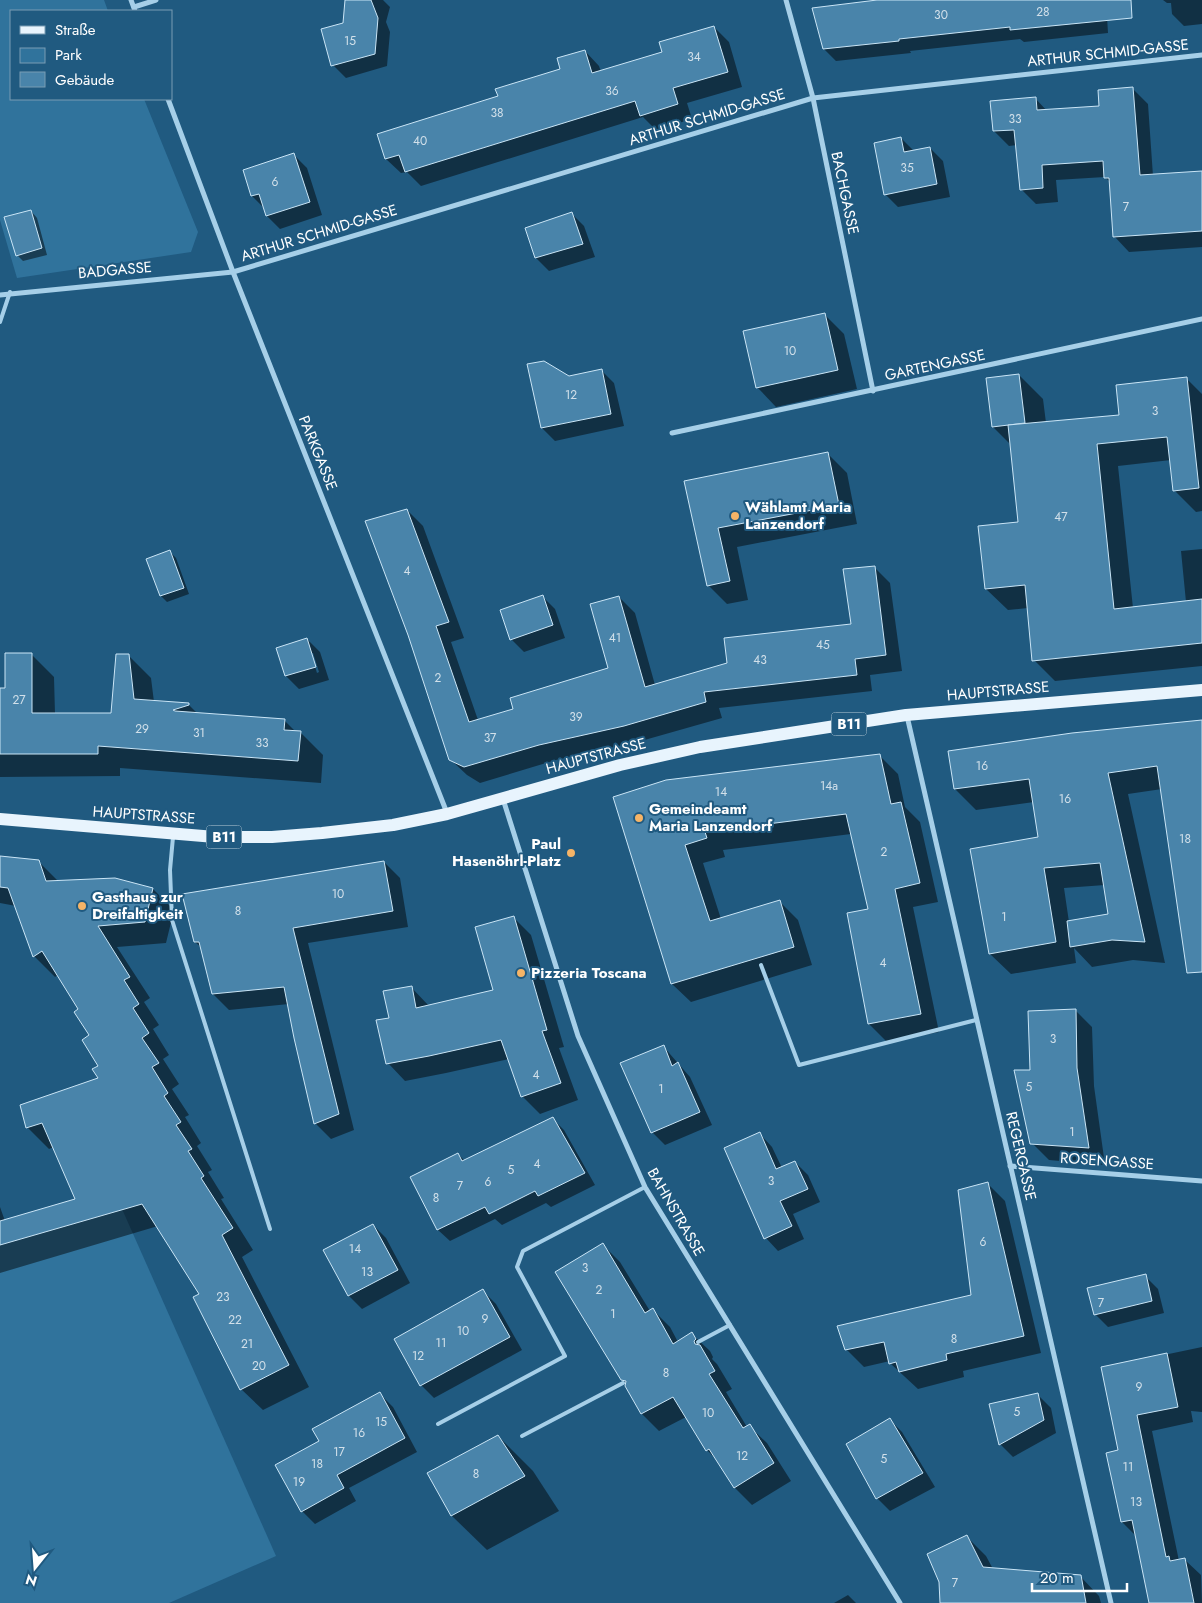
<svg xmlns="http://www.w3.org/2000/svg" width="1202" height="1603" viewBox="0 0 1202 1603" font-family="Jost,sans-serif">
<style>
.green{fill:#30739c}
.shadow{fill:#0007;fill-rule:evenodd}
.building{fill:#4984aa;stroke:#cae5f6}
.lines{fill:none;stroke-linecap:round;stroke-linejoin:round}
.lane{stroke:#a6cfe8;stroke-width:4}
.street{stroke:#a6cfe8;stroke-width:5}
.primary{stroke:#e8f4fd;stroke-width:12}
.poi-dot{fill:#f5b467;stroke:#205a80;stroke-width:2}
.labels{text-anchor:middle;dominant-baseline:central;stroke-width:4;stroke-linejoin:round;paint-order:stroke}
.number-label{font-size:12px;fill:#d2e0ea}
.shield{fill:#205a80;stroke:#bcced9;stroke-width:1}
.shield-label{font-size:14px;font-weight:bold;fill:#fff}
.street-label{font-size:15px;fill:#fff;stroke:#205a80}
.poi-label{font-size:15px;font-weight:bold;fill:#fff;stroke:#205a80;text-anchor:start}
</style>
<rect width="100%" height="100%" fill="#205a80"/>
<!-- green -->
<g class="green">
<path d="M0,0h104l4,11h-97v88h133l54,133 -7,20 -174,26 -17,-58z"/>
<path d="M122,1209l154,347 -107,47h-169v-358z"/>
</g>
<!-- shadow -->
<g class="shadow">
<path d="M346,0h37l7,7 -4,15 4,10 -3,34 -41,12 -13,-13 11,-41z"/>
<path d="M917,0h189l2,33 -84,9 -4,-3 -110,12 1,2 -75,8 -12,-12z"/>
<path d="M1163,0h39v24l-18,2 -12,-12 -1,-11h-4z"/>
<path d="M714,27l15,15 13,45 -55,16 5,16 -36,11 -13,-13 -222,69 -14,-14 -6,1 -15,-14 113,-62 63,-27 23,-19 14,15 2,6 63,-19z"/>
<path d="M1133,89l15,15 5,72 49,-4v75l-73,5 -15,-16 -4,-54 -5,-5 -49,3 2,22 -22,2 -15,-15 -4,-44 -8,1 -15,-15 41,-33 12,13 53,-4z"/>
<path d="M901,138l13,13 16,-3 13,13 7,36 -52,10 -13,-13z"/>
<path d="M294,155l13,13 15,47 -42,14 -13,-13 -3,-8 -12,-12 -8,-25z"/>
<path d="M31,211l6,7 10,37 -24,6 -6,-6z"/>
<path d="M571,213l13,13 11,31 -46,14 -13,-13 -10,-29z"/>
<path d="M825,315l19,19 13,55 -81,18 -19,-20z"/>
<path d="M529,365l40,13 32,-8 13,13 10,43 -69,15 -13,-13z"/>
<path d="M1019,375l24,24 3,24 74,-6 67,-38 15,15v117l-6,1 -22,-22 -3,-30 -53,6 15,142 53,-6 -5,-51 21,-2v117l-147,15 -21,-21 -6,-52 -20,2 -22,-21 33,-66 -8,-78 -18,-18z"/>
<path d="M827,453l20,20 10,51 -120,23 11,53 -21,4 -19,-19 -23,-103z"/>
<path d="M407,510l16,16 41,112 -13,4 27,78 36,-10 96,-41 9,-72 16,16 20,72 197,-60 22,-58 16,16 12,88 -32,4 2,16 -153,17 3,10 -81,23 -85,19 -76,23 -13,-8 -17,-16z"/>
<path d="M169,551l7,7 13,36 -22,8 -6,-6z"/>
<path d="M542,596l13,13 10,29 -41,14 -13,-13z"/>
<path d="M307,639l13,13 9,28 -30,9 -13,-13zM311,653h2l6,19 -2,1z"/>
<path d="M31,654l23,23 1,37h58l15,-59 23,23 3,24 34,2 10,10 86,6 12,12h4l23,23 -2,28 -201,-15v8l-120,1v-88h7z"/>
<path d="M1202,721v242l-40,-174 -34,5 37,169 -32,-3 -41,7 -18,-19 2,15 -65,11 -21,-20 50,-116 -6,-36 -58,8 -21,-21zM1105,885l4,30 -40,7 -5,-34z"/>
<path d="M879,755l19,19 7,33 15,15 18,80 -25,5 26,125 -52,10 -18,-18v-114l-18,-76 -128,16 2,7 -22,6 18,56 58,-18 19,19 14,45 -121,37 -19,-18 -57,-186z"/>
<path d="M0,857l38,4 20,20 95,8 21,21 -8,33 -49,4 33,51 -6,4 15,23 -6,4 16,26 -6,4 16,25 -7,5 17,26 -4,2 16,26 -4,3 15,24 -4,2 16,26 -3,1 32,51 -11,7 67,130 -46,23 -22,-21 -40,-95 -43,-68 -158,47v-66l5,14 71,-22 -22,-52 -5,2 -21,-21 -6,-22 78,-27v-13l-9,-30 -11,-26 -22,-35 -3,2 -21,-21 -18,-50 -16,-3z"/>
<path d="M384,862l16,16 8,49 -100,16 46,187 -23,9 -16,-16 -26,-119 -60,6 -16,-16 -11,-46 -7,-6z"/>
<path d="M514,918l17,17 33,112 -5,1 19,52 -38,14 -17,-17 -14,-38 -63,14 -41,8 -17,-18 2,-44 21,-32 18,19 65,-15z"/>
<path d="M1075,1010l17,17 2,59 11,79 -56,-5 -17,-17v-72z"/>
<path d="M663,1046l27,31 22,48 -47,20 -13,-13z"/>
<path d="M553,1119l11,11 31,55 -44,22 -5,-4 -44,22 -7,-6 -45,22 -12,-11 -26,-53 46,-23 7,7z"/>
<path d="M760,1134l12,13 10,21 13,-6 13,13 12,27 -27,12 11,25 -26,12 -12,-13z"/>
<path d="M988,1184l17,17 36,152 -78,18 1,6 -46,12 -27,-25 -1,-3 -26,6 -17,-17 126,-54z"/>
<path d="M373,1225l13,13 24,45 -48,26 -13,-13 -24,-45z"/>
<path d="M603,1245l17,17 30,49 3,-1 17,17 8,15 14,-8 18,17 3,6 -1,2 5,5 15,25 -6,3 21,35 2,-1 18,17 24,38 -39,24 -17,-17 -17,-27 -11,-11 -21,-33 -27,14 -17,-17 -16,-28 1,-2 -5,-5z"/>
<path d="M1145,1276l13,13 6,24 -56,14 -13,-13z"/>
<path d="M483,1291l13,13 26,46 -88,48 -13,-13z"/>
<path d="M1202,1347v65l-11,-1 2,11 -41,9 27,130 6,-1 16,15 1,28h-52l-13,-66 -15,-15 -2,-71 -18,-83z"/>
<path d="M380,1394l13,13 24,45 -68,36 7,13 -41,23 -13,-13 18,-70z"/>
<path d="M1038,1395l13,13 5,25 -43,24 -13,-13z"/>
<path d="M889,1419l13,13 33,55 -45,24 -13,-13 -30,-54z"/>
<path d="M498,1436l35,35 26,40 -72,39 -35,-34 -24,-43z"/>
<path d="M967,1537l19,19 7,13 87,7 19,20 2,7h-157z"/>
<path d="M848,1595l8,8h-22z"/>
</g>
<!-- building -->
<g class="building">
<path d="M345,0h26l7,18 -3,36 -44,12 -10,-37 22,-6z"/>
<path d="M877,0h254l1,18 -122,12v-3l-111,12v2l-76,8 -11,-41z"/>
<path d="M714,26l14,46 -55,16 5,16 -38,12 -5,-15 -230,71 -6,-17 -14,4 -8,-25 121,-38 -3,-7 65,-20 -3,-11 28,-8 7,23 70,-21 -3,-10z"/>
<path d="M1133,87l7,88 62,-4v60l-89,6 -4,-59h-5l-1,-17 -61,4 1,23 -23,2 -6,-60 -21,1 -3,-30 46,-4 1,13 62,-4 -1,-16z"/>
<path d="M901,137l3,15 26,-5 7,37 -53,11 -10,-52z"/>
<path d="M294,153l16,49 -44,14 -7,-22 -8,2 -8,-26z"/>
<path d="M31,210l11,38 -26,8 -12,-39z"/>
<path d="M572,212l11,32 -48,14 -10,-30z"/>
<path d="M825,313l13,57 -82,18 -13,-57z"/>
<path d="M544,361l25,15 33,-7 9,45 -70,14 -14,-64z"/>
<path d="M1019,374l6,49 -33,4 -6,-49z"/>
<path d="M1187,377l12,111 -26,3 -6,-54 -70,7 17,165 88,-10v44l-170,18 -7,-76 -40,4 -7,-63 40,-4 -10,-97 111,-10 -3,-30z"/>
<path d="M828,452l11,53 -121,23 12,53 -23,5 -23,-105z"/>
<path d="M407,509l42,113 -13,4 33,96 44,-13 -3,-11 98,-30 -18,-64 29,-8 26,91 82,-24 -3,-25 127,-14 -8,-55 32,-3 11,89 -31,4 2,16 -153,17 2,10 -82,24 -85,19 -75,22 -15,-7 -41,-125 -43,-114z"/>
<path d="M170,550l14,38 -24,8 -14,-37z"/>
<path d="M543,595l10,30 -43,15 -10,-30z"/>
<path d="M307,638l9,29 -31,9 -9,-28z"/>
<path d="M5,653h27v60h79l5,-59h13l5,45 55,4v2l-16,5 2,1 110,8 -1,11 17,1 -3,30 -200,-15v8h-98v-66h5z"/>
<path d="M1202,720v252l-15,1 -30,-207 -49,7 37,169 -33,-2 -42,7 -3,-26 41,-7 -8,-51 -56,5 12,74 -67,12 -19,-105 68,-12 -9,-58 -75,10 -6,-38 124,-18z"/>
<path d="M880,754l11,50 10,-2 19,81 -25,6 26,125 -53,10 -21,-111 21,-4 -22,-95 -141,18 2,6 -22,7 25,76 70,-21 14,47 -123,37 -58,-187 53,-17z"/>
<path d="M0,856l39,4 7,21 69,-3 38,10 -8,34 -47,4 32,51 -6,3 15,24 -6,4 16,25 -7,5 17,25 -7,4 16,26 -4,3 17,26 -5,3 16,24 -4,2 16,25 -3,2 32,50 -11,7 67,130 -49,25 -47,-93 6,-3 -57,-90 -142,41v-24l75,-22 -33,-76 -16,5 -6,-23 78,-27 -6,-9 6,-3 -16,-26 7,-5 -15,-23 4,-3 -36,-58 -9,6 -25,-69 -8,-1z"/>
<path d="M384,861l9,50 -100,17 46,186 -25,10 -20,-86 -10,-51 -72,7 -13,-52h-5l-12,-48z"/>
<path d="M514,916l33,114 -5,1 19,52 -40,14 -20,-57 -72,16 -43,8 -10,-44 13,-2 -6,-27 29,-5 4,22 77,-18 -18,-63z"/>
<path d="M1076,1009l1,59 12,80 -59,-4 -16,-74h16l-2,-59z"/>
<path d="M664,1045l8,21 6,-4 22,50 -49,21 -31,-70z"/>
<path d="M553,1117l32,56 -47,23 -3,-5 -46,23 -4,-7 -48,23 -27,-53 48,-24 4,8z"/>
<path d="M760,1132l16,37 19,-8 13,28 -28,12 12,25 -28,13 -40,-91z"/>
<path d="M988,1182l36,154 -78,18 1,6 -48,12 -3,-10 -7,2 -5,-22 -39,8 -8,-24 134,-31 -13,-105z"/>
<path d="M373,1224l25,46 -50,26 -25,-46z"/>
<path d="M603,1243l42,70 8,-5 20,36 19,-12 4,7 -2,2 1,3 5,1 15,26 -6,3 34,54 7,-4 24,39 -40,25 -25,-39 -3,2 -33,-54 -32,17 -16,-28 1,-5 -5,-1 -66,-108z"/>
<path d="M1146,1274l6,27 -58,14 -7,-27z"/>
<path d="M483,1289l27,48 -90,49 -26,-47z"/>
<path d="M1167,1353l11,54 -41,8 29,142 3,-1 1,5 15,-3 9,45h-45l-17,-83 -11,2 -15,-69 12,-3 -17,-83z"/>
<path d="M380,1392l25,46 -68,37 7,13 -43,24 -26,-47 44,-24 -7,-12z"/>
<path d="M1038,1393l6,27 -45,25 -10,-41z"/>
<path d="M890,1418l33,55 -47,26 -30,-55z"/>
<path d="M498,1435l27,41 -74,40 -24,-43z"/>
<path d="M967,1535l16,32 98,8 5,28h-146l-1,-21 -12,-28z"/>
</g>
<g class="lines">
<!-- lane -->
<g class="lane">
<path d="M0,322l10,-30"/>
<path d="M173,837l-3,33 2,50 98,309"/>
<path d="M761,965l38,100 177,-45"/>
<path d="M698,1342l32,-17"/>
<path d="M438,1424l127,-68 -48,-89 6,-16 122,-64"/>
<path d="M522,1436l101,-53"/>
</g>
<!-- street -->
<g class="street">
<path d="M131,0l4,11"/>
<path d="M786,0l27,98 60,293"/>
<path d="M134,7l22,-7"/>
<path d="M168,99l65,173 214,541"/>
<path d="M0,295l233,-23 580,-174 389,-43"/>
<path d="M672,433l530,-114"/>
<path d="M907,716l204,887"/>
<path d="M503,799l75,237 67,151 255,416"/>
<path d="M1010,1166l192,15"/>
</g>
<!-- primary -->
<path class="primary" d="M0,819l215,18h57l50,-4 71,-8 54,-11 173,-49 80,-18 206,-32 296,-25"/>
</g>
<!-- markers -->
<g class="poi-dot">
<circle cx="735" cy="516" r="5"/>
<circle cx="639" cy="818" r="5"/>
<circle cx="571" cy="853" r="5"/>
<circle cx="82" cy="906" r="5"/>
<circle cx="521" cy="973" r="5"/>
</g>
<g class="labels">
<!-- number labels -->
<g class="number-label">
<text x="1043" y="12">28</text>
<text x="941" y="15">30</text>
<text x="350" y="41">15</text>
<text x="694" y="57">34</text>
<text x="612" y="91">36</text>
<text x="497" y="113">38</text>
<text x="1015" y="119">33</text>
<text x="420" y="141">40</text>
<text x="907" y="168">35</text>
<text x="275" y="182">6</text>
<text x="1126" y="207">7</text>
<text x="790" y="351">10</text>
<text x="571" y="395">12</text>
<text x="1155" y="411">3</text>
<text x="1061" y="517">47</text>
<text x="407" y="571">4</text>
<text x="615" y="638">41</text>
<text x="823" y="645">45</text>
<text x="760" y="660">43</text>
<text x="438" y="678">2</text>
<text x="19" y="700">27</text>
<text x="576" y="717">39</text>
<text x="142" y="729">29</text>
<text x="199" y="733">31</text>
<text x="490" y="738">37</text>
<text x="262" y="743">33</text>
<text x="982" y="766">16</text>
<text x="829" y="786">14a</text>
<text x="721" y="792">14</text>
<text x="1065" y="799">16</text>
<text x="1185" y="839">18</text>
<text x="884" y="852">2</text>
<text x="338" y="894">10</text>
<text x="238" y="911">8</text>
<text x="1004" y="917">1</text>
<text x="883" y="963">4</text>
<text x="1053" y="1039">3</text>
<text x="536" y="1075">4</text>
<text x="1029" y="1087">5</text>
<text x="661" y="1089">1</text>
<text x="1072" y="1132">1</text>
<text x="537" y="1164">4</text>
<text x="511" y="1170">5</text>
<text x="771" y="1181">3</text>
<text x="488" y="1182">6</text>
<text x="460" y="1186">7</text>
<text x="436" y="1198">8</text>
<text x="983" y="1242">6</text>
<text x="355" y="1249">14</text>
<text x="585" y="1268">3</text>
<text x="367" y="1272">13</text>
<text x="599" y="1290">2</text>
<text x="223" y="1297">23</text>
<text x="1101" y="1303">7</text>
<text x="613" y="1314">1</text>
<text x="485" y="1319">9</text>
<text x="235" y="1320">22</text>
<text x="463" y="1331">10</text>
<text x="954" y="1339">8</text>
<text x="441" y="1343">11</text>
<text x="247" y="1344">21</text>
<text x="418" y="1356">12</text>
<text x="259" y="1366">20</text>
<text x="666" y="1373">8</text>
<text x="1139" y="1387">9</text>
<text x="1017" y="1412">5</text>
<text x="708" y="1413">10</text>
<text x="381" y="1422">15</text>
<text x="359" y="1433">16</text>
<text x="339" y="1452">17</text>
<text x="742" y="1456">12</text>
<text x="884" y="1459">5</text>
<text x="317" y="1464">18</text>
<text x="1128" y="1467">11</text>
<text x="476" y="1474">8</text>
<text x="299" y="1482">19</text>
<text x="1136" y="1502">13</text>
<text x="955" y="1583">7</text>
</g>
<!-- shield labels -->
<g class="shield">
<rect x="831.5" y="712.5" width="35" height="23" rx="4"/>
<rect x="206.5" y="825.5" width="35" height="23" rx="4"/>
</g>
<g class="shield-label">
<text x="849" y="724">B11</text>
<text x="224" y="837">B11</text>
</g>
<!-- street labels -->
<g class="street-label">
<text transform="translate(1108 53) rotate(-6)">ARTHUR SCHMID-GASSE</text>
<text transform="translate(707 117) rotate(-17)">ARTHUR SCHMID-GASSE</text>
<text transform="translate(845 193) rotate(78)">BACHGASSE</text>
<text transform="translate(319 233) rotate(-17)">ARTHUR SCHMID-GASSE</text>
<text transform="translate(115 270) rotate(-5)">BADGASSE</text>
<text transform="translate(935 365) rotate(-12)">GARTENGASSE</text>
<text transform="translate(318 453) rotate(68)">PARKGASSE</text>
<text transform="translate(998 691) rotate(-5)">HAUPTSTRASSE</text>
<text transform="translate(596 756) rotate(-15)">HAUPTSTRASSE</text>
<text transform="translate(144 815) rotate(4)">HAUPTSTRASSE</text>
<text transform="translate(1021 1156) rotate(77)">REGERGASSE</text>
<text transform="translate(1107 1161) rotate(4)">ROSENGASSE</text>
<text transform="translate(676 1212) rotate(60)">BAHNSTRASSE</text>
</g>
<!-- poi labels -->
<g class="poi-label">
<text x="745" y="507">Wählamt Maria<tspan x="745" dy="17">Lanzendorf</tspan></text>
<text x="649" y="809">Gemeindeamt<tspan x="649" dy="17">Maria Lanzendorf</tspan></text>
<text x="561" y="844" text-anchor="end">Paul<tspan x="561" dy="17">Hasenöhrl-Platz</tspan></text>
<text x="92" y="897">Gasthaus zur<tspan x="92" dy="17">Dreifaltigkeit</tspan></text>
<text x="531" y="973">Pizzeria Toscana</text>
</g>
</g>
<!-- legend -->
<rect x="10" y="10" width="162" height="90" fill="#205a80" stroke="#799cb3"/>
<rect x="20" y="26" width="25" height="8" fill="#e8f4fd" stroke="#799cb3"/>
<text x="55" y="35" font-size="15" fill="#ffffff">Straße</text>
<rect x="20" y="48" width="25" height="15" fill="#30739c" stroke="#799cb3"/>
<text x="55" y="60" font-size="15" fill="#ffffff">Park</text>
<rect x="20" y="72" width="25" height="15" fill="#4984aa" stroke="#799cb3"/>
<text x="55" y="85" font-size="15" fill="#ffffff">Gebäude</text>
<!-- north arrow -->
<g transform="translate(35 1568) rotate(197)" stroke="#205a80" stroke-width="4" paint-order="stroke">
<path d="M0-4L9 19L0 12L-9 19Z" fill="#ffffff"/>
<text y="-8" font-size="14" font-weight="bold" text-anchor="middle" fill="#ffffff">N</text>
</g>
<!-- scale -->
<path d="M1032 1583v8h95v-8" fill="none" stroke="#ffffff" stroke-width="2.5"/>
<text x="1040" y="1583" font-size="15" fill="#ffffff" stroke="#205a80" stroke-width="4" paint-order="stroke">20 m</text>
</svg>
